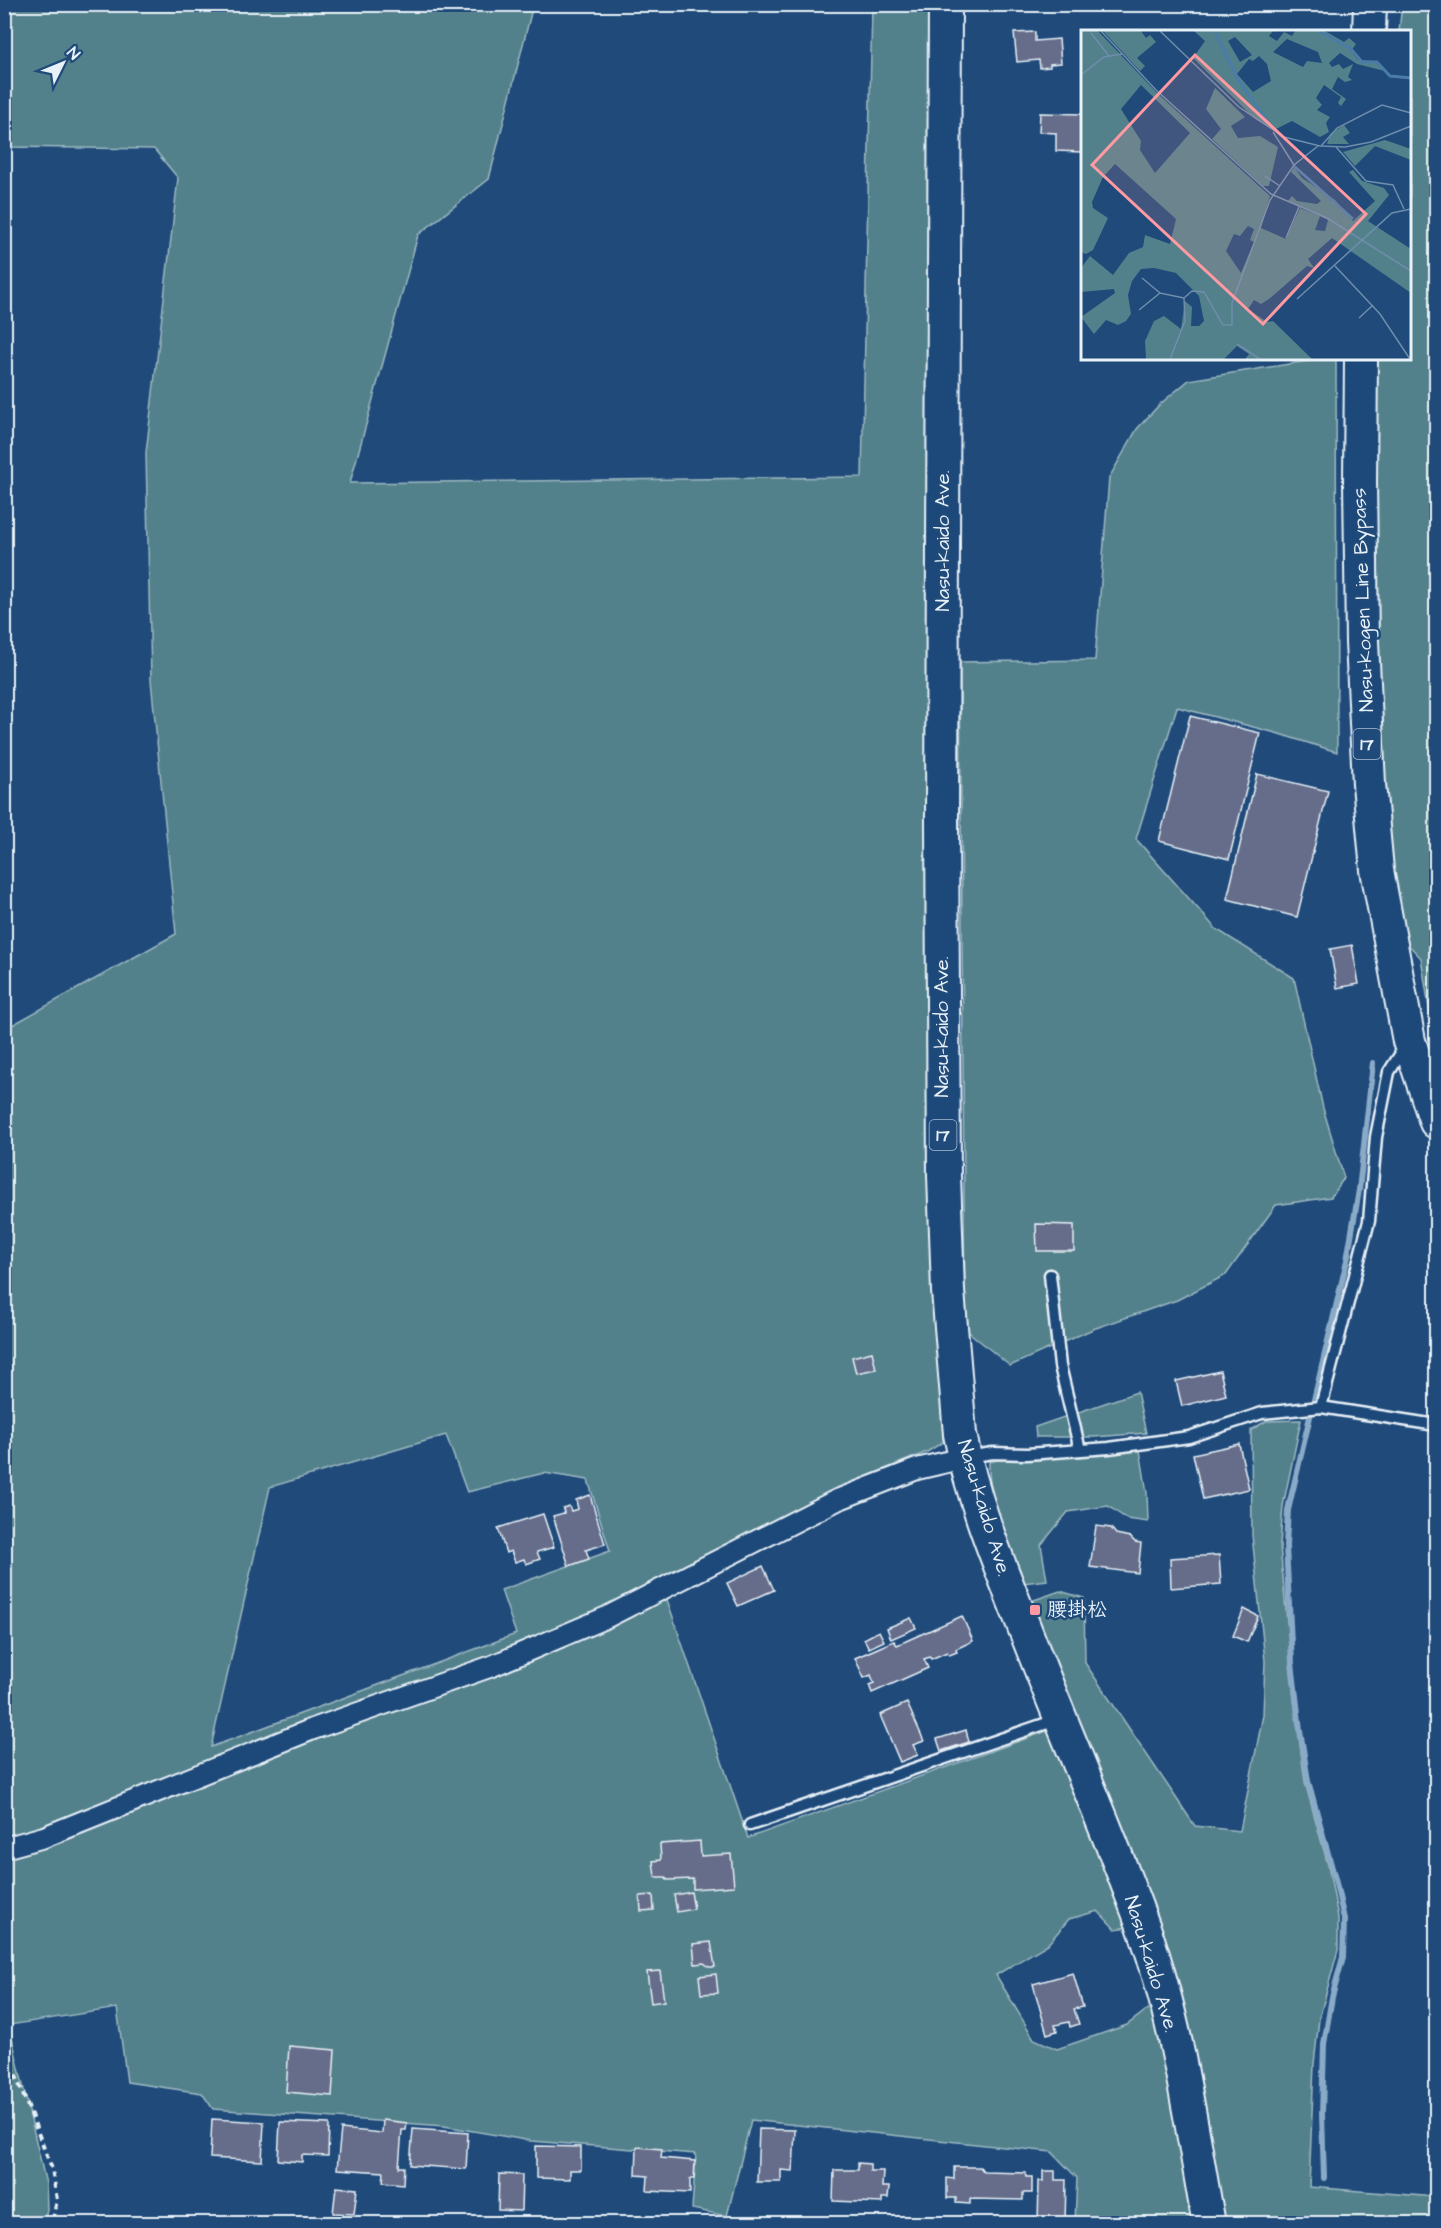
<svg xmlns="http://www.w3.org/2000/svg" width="1441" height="2228" viewBox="0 0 1441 2228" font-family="'Architects Daughter','Klee One',sans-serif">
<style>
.green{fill:#52818b;stroke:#9db9c2;stroke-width:1.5;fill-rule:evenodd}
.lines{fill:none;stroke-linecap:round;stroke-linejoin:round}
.stream{stroke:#8aabc8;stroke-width:6}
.building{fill:#666d8a;stroke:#e8f1f8;stroke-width:1.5}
.service-casing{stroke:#e8f1f8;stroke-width:15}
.minor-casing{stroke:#e8f1f8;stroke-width:24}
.primary-casing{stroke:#e8f1f8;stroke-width:36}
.path{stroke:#e8f1f8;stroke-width:4;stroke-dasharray:6 4.5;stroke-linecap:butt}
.service{stroke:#1f4a7a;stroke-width:10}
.minor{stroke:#1f4a7a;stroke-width:20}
.primary{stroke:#1f4a7a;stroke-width:32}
.poi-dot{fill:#ff9aa2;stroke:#1f4a7a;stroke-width:2}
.labels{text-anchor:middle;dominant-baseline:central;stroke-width:5;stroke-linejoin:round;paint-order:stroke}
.shield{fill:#1f4a7a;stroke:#acbfd2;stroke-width:1.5}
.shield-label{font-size:18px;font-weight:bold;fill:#e8f1f8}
.street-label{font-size:20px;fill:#e8f1f8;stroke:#1f4a7a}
.poi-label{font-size:20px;font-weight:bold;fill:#e8f1f8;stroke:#1f4a7a;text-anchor:start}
.inset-river{fill:none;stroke:#4b7ca8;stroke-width:3}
.inset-road{fill:none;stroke:#6f8dac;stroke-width:1.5}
.view{fill:#ff9aa2;fill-opacity:0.15;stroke:#ff9aa2;stroke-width:3}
.inset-edge{fill:none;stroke:#e8f1f8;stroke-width:3}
</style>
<rect width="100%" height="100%" fill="#1f4a7a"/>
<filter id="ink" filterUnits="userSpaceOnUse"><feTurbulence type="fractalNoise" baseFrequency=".0167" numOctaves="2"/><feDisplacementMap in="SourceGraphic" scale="12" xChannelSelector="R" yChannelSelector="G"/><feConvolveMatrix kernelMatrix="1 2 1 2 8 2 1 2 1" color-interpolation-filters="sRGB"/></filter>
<g filter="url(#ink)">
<!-- green -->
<g class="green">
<path d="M5,5h528l-44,174 -71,56 -68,248 512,-6 10,-472h59l-4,1145 13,189 3,103 -16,10 -79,32 -188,95 88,259 302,-108 79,197 -14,2 -17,-18 -29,8 -21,25 -52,31 38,64 23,10 70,-24 31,-24 -24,-121 -103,-279 29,-10 24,7 1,65 110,163 45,5 23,-116 2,-54 -13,-126 -1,-105 15,-9 35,-1 -18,86 -3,39 14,155 11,82 23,83 10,52v33l-19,69 -5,45 -5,123 127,10v26h-361l2,-45 -25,-26 -301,-32 -24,96 -35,-7 4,-55 -165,-13 -87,-15 -231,-17 -11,-16 -75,-11 -10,-74 -108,17 37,159 1,26 -3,13h-39v-1194l171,-95 -25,-254 -5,-227 32,-275 -24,-29 -149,-2zM446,1435l21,57 77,-19 44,7 22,71 -109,39 15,44 -305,113 59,-260z"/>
<path d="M1402,5h34v1034l-2,-1 -13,-80 -20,-21 -16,-101 -13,-187 2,-290 36,-1v-326l-11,-1z"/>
<path d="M1320,359h16l1,393 -61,-19 -99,-26 -41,132 80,90 78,49 29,130 21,70 -13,19 -55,8 -50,70 -49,25 -84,29 -83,37 -45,-37 -5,-667 135,-2 14,-182 28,-49 22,-24 30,-25z"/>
<path d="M1137,1392l9,41 -52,4h-58l-1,-10z"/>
<path d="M1140,1450l7,43 1,29 -21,-3 -19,-13 -40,6 -27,33 6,35 -24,3c-13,-36 -36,-83 -34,-121l9,-2z"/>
</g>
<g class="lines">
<!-- stream -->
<g class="stream">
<path d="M1434,997l2,-8"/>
<path d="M1324,2178l-2,-64 2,-70 8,-47 11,-40 1,-38 -9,-40 -27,-98 -8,-51 -8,-67 -6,-117 2,-36 59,-250 12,-70 14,-127"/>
</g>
</g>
<!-- building -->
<g class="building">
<path d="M1035,32v9l24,-2 2,24 -11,1v3l-10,1 -1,-8 -22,2 -3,-29z"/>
<path d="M1040,113l42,1v38l-26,-1v-18l-17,-1z"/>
<path d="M1190,716l70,17 -31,126 -70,-18z"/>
<path d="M1257,774l71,17 -31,126 -70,-18z"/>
<path d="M1352,945l7,39 -22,4 -7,-39z"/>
<path d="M1036,1224l38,1v26h-37z"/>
<path d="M872,1352l4,17 -20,4 -4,-16z"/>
<path d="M1220,1371l6,24 -44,11 -6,-25z"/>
<path d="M1239,1444l10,45 -46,10 -10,-45z"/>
<path d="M590,1495l15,49 -19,6 3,9 -20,7 -16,-50 11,-3 -1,-5 6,-2 2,5 7,-2 -2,-9z"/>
<path d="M543,1514l11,33 -17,5 3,7 -14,5 -2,-5 -9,3 -4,-11 -5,2 -8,-25z"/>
<path d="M1096,1526l15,2 5,6 14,3 5,5 6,1 -3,30 -48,-6z"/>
<path d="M1219,1555l2,29 -50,4 -1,-30z"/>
<path d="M763,1566l11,24 -36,16 -11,-23z"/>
<path d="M1244,1609l14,7 -11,26 -14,-6z"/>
<path d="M962,1616l11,25 -17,8 1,3 -8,3 -2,-3 -16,7 -1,-2 -6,2 4,9 -56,25 -3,-8 5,-2 -3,-8 -7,3 -9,-20 39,-17 3,4z"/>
<path d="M911,1618l5,10 -25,11 -4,-11z"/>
<path d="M879,1631l5,10 -15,7 -5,-9z"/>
<path d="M907,1703l17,38 -11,4 5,10 -18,7 -20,-47z"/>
<path d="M966,1730l3,12 -28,9 -4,-12z"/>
<path d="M700,1841l1,15 30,-2 3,32 -41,3v-10l-26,1 -1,-3h-11l-2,-16 8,-1 -1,-16z"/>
<path d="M691,1892l3,17 -17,3 -3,-17z"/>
<path d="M653,1895l1,15 -13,1 -1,-15z"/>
<path d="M711,1942l4,25h-6l-5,-4 -9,1 -2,-20z"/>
<path d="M660,1971l4,30 -13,2 -4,-31z"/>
<path d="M1073,1973l10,34 -9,2 5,15 -9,3 -1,-5 -14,3 2,6 -10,3 -14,-50z"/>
<path d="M716,1974l2,19 -17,1 -2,-18z"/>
<path d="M289,2046l46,4 -3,46 -46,-4z"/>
<path d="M212,2119l52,3 -2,39 -52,-3z"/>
<path d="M383,2120l24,3 -1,7h-4l-3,37h5l-1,17 -20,-2 1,-10 -47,-3 4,-40 41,4z"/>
<path d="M280,2122l49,2 -1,32 -26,-1v7l-24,-2z"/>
<path d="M413,2129l55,4 -2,36 -56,-4z"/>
<path d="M759,2129l36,1 -2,41 -12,-1v12h-24z"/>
<path d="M536,2146l45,1v23h-11v9l-34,-1z"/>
<path d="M637,2147l25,2 -1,9 34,3 -1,18h-4v14l-43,-2 1,-15 -12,-1z"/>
<path d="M858,2163l12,1v7h13l-1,16h7l-1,11h-6v5l-49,-2 1,-31h24z"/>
<path d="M954,2167h26l4,5 42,1v4h6v16h-9v7l-53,-1v5l-14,-1v-5h-9v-20l7,1z"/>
<path d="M1043,2171h12v9h11l-1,44h-27l1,-43h4z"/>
<path d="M499,2174l23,1 -1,36 -23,-1z"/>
<path d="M336,2187l21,2 -3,25 -21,-1z"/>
</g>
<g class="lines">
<defs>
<g id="service">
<path d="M1050,1275l10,91 20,84"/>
<path d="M1321,1407l48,-186 7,-84 13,-65 16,-25"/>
<path d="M967,1457l26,-4 34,1 82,-6 80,-11 73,-24 59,-6 115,18"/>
<path d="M750,1825l309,-106"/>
</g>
<path id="minor" d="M4,1848l40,-11 269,-108 179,-63 115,-49 230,-117 80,-31 47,-11"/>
<g id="primary">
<path d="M945,4l-3,816 2,355 4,116 12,143c12,64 37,125 61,185 40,105 86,207 124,312 33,94 46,195 64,293"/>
<path d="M1369,32l1,-28"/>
<path d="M1361,358l-1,124 2,160 7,142 8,86 32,171 27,81"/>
</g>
</defs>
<!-- service casing -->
<use href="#service" class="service-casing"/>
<!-- minor casing -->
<use href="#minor" class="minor-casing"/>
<!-- primary casing -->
<use href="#primary" class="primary-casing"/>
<!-- path -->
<path class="path" d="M4,2045l48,124 5,31 -5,24"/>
<!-- service -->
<use href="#service" class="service"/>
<!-- minor -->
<use href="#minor" class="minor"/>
<!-- primary -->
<use href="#primary" class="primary"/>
</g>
</g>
<!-- markers -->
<rect class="poi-dot" x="1029" y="1604" width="12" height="12" rx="3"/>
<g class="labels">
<!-- shield labels -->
<g class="shield">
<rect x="1353.5" y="729" width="27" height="30" rx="4.5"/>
<rect x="929.5" y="1120" width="27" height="30" rx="4.5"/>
</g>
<g class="shield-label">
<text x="1367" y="744">17</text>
<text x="943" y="1135">17</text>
</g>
<!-- street labels -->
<g class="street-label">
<text transform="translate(943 541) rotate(-90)">Nasu-kaido Ave.</text>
<text transform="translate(1363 600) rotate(-92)">Nasu-kogen Line Bypass</text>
<text transform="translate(942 1027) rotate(-90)">Nasu-kaido Ave.</text>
<text transform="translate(984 1508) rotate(73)">Nasu-kaido Ave.</text>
<text transform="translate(1151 1964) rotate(73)">Nasu-kaido Ave.</text>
</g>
<!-- poi labels -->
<g class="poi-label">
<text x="1047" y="1610">腰掛松</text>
</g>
</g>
<!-- overview -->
<g transform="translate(1081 30)">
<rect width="330" height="330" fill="#1f4a7a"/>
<path d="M0,1h17l61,64 111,101 -9,32 25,11 14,-31 20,8 -5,14 10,1 3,-11 -40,-19 4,-5 5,5 20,3 4,-3 -30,-29 3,-5 8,11 33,22 18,21 22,-20 -26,-29 4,-2 9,11 22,7 5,7 -21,26 43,28v44l-79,-55 -24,21 6,9 -7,-2 -38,33 -8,5 -7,-4 -6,9 19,13 6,-1 39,38h-67l4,-5 -12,-8 -13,13h-78l-1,-18 9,-20 10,-5 17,13 4,-28 7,6 -1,19h8l5,-5 -5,-25 -23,-23 -22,-5 -13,1 -9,12 -4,14 3,19 -5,7 -8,4 -12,-5 -12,14 -13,-17 34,-24 -1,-4 -33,3v-24l9,-12 23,19 16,-22 14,-6 2,-12 25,9 6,-25 -61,-55 -12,13 -11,25 1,6 15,10 -15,32 -7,4 -5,-2zM60,55l49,48 -35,40 -15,-23 1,-9 -20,-32zM167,196l6,3 -4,11 4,2 -13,31 -15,-22 8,-17 6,2zM22,1h38l5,7 4,-3 6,7 -19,16 8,8 -5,5zM113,1h79l-4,5 8,5 7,-9 8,4 3,-5h30l19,11 5,-4 7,6 -5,7 7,9 18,1 9,10 -28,-7 -17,-11 -11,10 3,4 7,-3 4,5 10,-5 -5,13 4,3 -7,2 -7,-5 -6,12 14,10 -5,7 -3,-3 3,-6 -17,-12 -8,13 6,7 -5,5 13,7 -4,6 3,9 -9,5 -28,-16 -18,9 -19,-11 -62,-61 12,-17zM154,7l17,18 -12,7 -12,-21zM206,9l31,13 4,11 -15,-2 -4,6 -30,-15zM178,26l8,8 4,17 -18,11 -16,-18 12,-15 4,2zM134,58l30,29 -14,9 7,12 22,-2 18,11 -9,39h-6l-51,-47 9,-10 -15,-20zM263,95l6,8 -7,4 6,7h-22l3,-10zM304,110l26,9v11l-36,-14 -20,20 -12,-14z" fill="#52818b" fill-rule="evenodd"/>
<path class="inset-river" d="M134,1l22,47 33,47M238,1l32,18 11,13h15l13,14 21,2M213,136l59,53"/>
<path class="inset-road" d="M20,1l55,59 115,104 56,24 84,53M79,1l79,76 45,30 36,9 25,1 26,-5 40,-16M10,3l18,23M0,45l23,-18 18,-3M192,102l21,33M240,116l16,-18 45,-23 29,8M255,117l30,34 27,4 11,24M184,146l15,10M205,208l13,-31M254,236l45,48 30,45M61,248l18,15M216,269l95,-86 19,-4M58,280l21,-17 24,5M278,288l14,-13M156,314l23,15M89,329l15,-38 -1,-23 8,-7 12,1 19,33h9v-22l38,-103 24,-35 24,-19"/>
<path class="view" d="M114,25l171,159 -103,110 -171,-159z"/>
<rect width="330" height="330" class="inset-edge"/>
</g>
<!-- margin -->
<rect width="1441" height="2228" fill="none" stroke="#1f4a7a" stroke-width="24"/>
<rect x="12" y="12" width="1417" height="2204" fill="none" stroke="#e8f1f8" stroke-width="2" filter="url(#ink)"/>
<!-- north arrow -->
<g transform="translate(63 63) rotate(47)" stroke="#1f4a7a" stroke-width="4.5" paint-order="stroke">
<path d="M0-4.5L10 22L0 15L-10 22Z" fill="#e8f1f8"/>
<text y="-9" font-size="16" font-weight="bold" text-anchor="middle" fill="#e8f1f8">N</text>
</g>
</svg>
